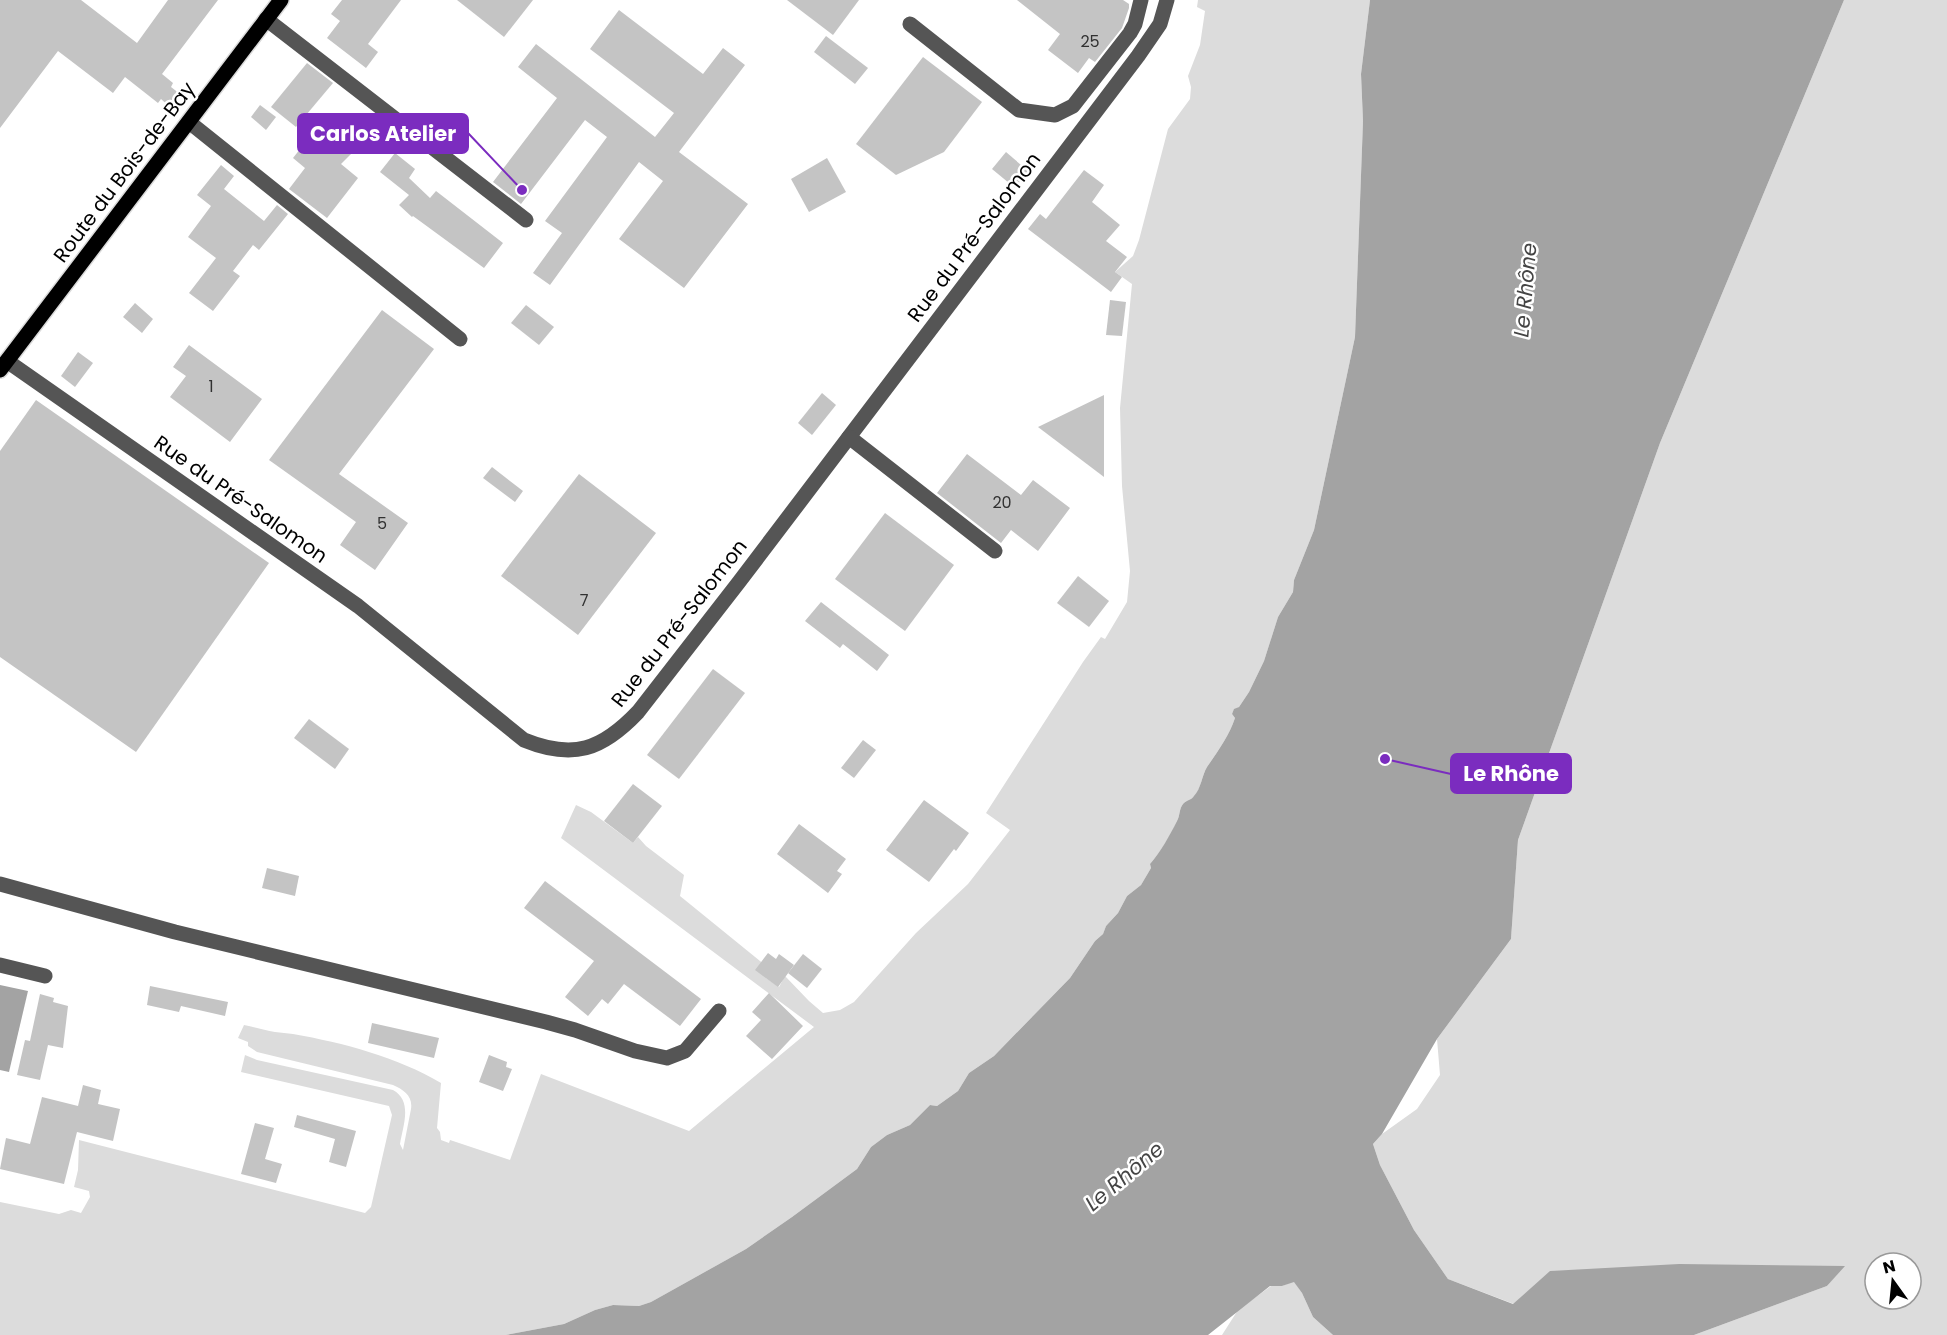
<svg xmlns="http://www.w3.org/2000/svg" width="1947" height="1335" viewBox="0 0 1947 1335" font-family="Poppins,sans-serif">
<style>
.green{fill:#dcdcdc;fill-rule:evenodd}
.water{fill:#a3a3a3}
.building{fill:#c4c4c4}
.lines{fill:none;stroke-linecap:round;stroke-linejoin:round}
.major-casing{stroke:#dbdbdb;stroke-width:18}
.minor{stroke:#555;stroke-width:15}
.major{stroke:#000;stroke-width:15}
.labels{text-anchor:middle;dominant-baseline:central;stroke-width:5;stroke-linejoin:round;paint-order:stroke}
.number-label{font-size:16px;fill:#313131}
.street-label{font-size:20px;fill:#000;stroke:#fff}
.water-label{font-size:21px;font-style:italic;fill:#444;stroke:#fff}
.leader{fill:none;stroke:#7b2cbf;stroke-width:2}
.callout-dot{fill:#7b2cbf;stroke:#fff;stroke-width:2}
.callout{fill:#7b2cbf;stroke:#7b2cbf;stroke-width:2}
.callout-label{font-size:21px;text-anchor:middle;font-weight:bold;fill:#fff}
</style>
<rect width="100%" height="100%" fill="#fff"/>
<!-- green -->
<g class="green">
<path d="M1198,0h172l-9,74 2,47 -8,216 -41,193 -20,50 -1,12 -15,25 -14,44 -15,31 -10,15 -5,3 -2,4 3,4c-6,18 -17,33 -28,49 -5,8 -6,21 -12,29 -3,4 -9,4 -12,8 -4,5 -3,12 -6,17 -6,14 -17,32 -27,43l1,4 -10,17 -14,11 -9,17 -12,13 -3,8 -8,7 -25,37 -76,78 -25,17 -11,18 -21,15 -7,-1 -20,20 -23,10 -16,12 -14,22 -65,48 -46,32 -95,53 -12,4 -26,-1 -18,5 -31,14 -58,11h-506v-133l59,12 12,-4 10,3 9,-16 -1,-6 -15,-4 4,-17 1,-30 286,73 6,-6 21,-92 -3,-9 -148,-34 4,-17 12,5 136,30c20,11 10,36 7,54l3,6 8,-41c2,-13 -7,-19 -18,-24l-136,-33 -9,-6v-4l-10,-4 6,-13c10,2 20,5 31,7 6,1 12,1 18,2 51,9 104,23 148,49l-4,45 3,4 1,8 8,3 1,-3 60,20 31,-86 148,57 125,-104 -253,-189 15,-33 15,7 42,31 5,-6 8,9 38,29 -4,21 90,73 -4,9 13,9 6,-11 24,25 14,12 17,-3 14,-8 62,-69 52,-49 42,-54 -24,-17 97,-151 18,-25 4,2 22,-37 3,-31 -8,-85 -2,-78 12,-124 -17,-12 18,-16 6,-16 29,-111 22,-30 1,-12 -3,-11 12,-31 5,-34 -8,-4z"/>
<path d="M1844,0h103v1335h-253l133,-49 17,-20 -293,5 -37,33 -66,-25 -34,-49 -34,-65 -7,-21 9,-10 35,-25 23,-34 -3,-36 74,-100 7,-99 142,-397zM1875,1263h36v36h-36z"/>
<path d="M1294,1281l8,12 11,24 20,18h-111l16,-25 33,-24h11z"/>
</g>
<!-- water -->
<g class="water">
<path d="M1370,0h474l-184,443 -142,397 -7,99 -74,100 -55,95 -9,10 7,21 34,65 34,49 65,25 37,-33 129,-7 166,2 -18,20 -133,49h-361l-20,-18 -11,-24 -8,-11 -12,4h-12l-62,49h-702l58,-11 31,-14 18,-5 26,1 12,-4 95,-53 46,-32 65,-48 14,-22 16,-12 23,-10 20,-20 7,1 21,-15 11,-18 25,-17 76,-78 25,-37 8,-7 3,-8 12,-13 9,-17 14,-11 10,-17 -1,-4c10,-11 20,-29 27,-43 3,-5 2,-12 6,-17 3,-4 9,-4 11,-8 7,-7 8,-21 13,-29 11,-16 22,-31 28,-49l-3,-4 2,-5 5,-2 10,-15 15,-31 14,-44 15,-25 1,-12 20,-50 41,-193 8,-216 -2,-47z"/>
<path d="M0,985l28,6 -19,81 -9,-2z"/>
</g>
<!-- building -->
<g class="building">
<path d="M0,0h81l56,43 31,-43h50l-56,74 11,9 -2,4 9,7 -10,13 -9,-8 -3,4 -33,-26 -12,16 -55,-42 -58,77z"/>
<path d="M342,0h59l-33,44 10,8 -12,16 -39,-30 13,-17 -9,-7z"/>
<path d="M457,0h76l-29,37z"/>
<path d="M787,0h72l-26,35z"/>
<path d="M1017,0h106l6,4v4l-7,20 -27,34 -6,-4 -11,15 -30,-23 12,-16z"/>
<path d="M619,10l84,64 20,-26 22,17 -66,87 69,52 -64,84 -65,-49 44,-58 -24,-19 -89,123 -17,-12 29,-40 -17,-12 62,-84 -22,-17 -64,84 -28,-22 64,-84 -39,-31 18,-23 119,93 19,-24 -84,-64z"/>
<path d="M826,36l42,32 -13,16 -41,-32z"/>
<path d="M923,57l59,45 -38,50 -48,23 -40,-31z"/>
<path d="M307,63l26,20 -37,44 -25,-20z"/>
<path d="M260,105l16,12 -10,13 -15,-13z"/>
<path d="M350,115l20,20 -29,29 17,14 -31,40 -38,-29 16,-21 -12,-10 15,-19 11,8z"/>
<path d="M1006,152l22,19 -13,17 -23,-19z"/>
<path d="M395,153l20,16 -6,9 21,20 6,-7 67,52 -19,25 -71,-52 -1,1 -13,-12 10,-10 -29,-23z"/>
<path d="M827,158l19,34 -37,20 -18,-33z"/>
<path d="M221,165l13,11 -10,13 40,32 13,-16 11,9 -29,36 -6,-5 -20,26 7,5 -27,35 -24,-18 27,-35 -28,-21 23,-31 -14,-11z"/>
<path d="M1084,170l20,15 -12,17 28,23 -14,16 21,16 -12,15 7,5 -11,15 -83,-63 12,-15 6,5z"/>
<path d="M1110,300l16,2 -4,34 -16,-1z"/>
<path d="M135,303l18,16 -11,14 -19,-16z"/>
<path d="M526,305l28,22 -15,18 -28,-22z"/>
<path d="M382,310l52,39 -95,125 69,49 -33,47 -35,-25 16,-23 -87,-62z"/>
<path d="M189,345l73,54 -32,43 -60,-45 16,-21 -13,-9z"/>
<path d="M78,352l15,11 -18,24 -14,-11z"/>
<path d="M822,393l14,12 -24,30 -14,-12z"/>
<path d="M1104,395v82l-66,-50z"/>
<path d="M36,400l233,163 -133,189 -136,-95v-206z"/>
<path d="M967,454l54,41 12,-15 37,28 -32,43 -27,-21 -10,13 -64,-50z"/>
<path d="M492,467l31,24 -8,11 -32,-24z"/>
<path d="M579,474l77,59 -78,102 -77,-59z"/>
<path d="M885,513l69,52 -49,66 -70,-52z"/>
<path d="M1078,576l31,25 -20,26 -32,-24z"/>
<path d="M821,602l68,53 -12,16 -34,-27 -3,4 -35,-27z"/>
<path d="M713,669l32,24 -66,86 -32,-24z"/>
<path d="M309,719l40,30 -14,20 -41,-31z"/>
<path d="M863,740l13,10 -22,28 -13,-10z"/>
<path d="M633,784l29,22 -29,37 -29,-22z"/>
<path d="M924,800l45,33 -13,18 -2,-2 -25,33 -43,-32z"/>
<path d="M799,824l47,35 -9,12 5,3 -14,19 -51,-39z"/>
<path d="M267,868l32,8 -4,20 -33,-8z"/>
<path d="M545,881l156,118 -21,27 -56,-42 -16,20 -6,-5 -14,17 -23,-19 29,-36 -70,-53z"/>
<path d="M768,953l8,6 3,-5 15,11 -16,22 -23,-17z"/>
<path d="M803,954l19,15 -15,19 -19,-15z"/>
<path d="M150,986l78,16 -3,14 -44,-10 -2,6 -32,-7z"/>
<path d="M769,993l34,33 -31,33 -26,-23 15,-16 -9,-8z"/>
<path d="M40,994l14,4 -1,4 15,4 -5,42 -15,-3 -8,35 -23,-5 8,-35 5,1z"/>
<path d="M372,1023l67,15 -5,20 -66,-15z"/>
<path d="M489,1055l18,7 -1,5 6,2 -9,22 -24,-9z"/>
<path d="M83,1085l18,5 -3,14 22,5 -7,32 -36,-9 -13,52 -64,-15 6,-31 24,6 12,-47 36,9z"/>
<path d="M297,1115l59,16 -10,36 -17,-5 6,-23 -41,-12z"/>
<path d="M255,1123l19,5 -9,31 17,5 -6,19 -35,-9z"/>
</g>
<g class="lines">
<defs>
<path id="major" d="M0,370l281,-370"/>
</defs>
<!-- major casing -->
<use href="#major" class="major-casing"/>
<!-- minor -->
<g class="minor">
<path d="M266,19l260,201"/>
<path d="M910,24l109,86 36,5 18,-9 57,-73 5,-9 6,-24"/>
<path d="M189,122l271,217"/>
<path d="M7,361l351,245 166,134c49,20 78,10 114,-28l101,-130 399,-526 22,-32 7,-24"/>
<path d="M849,437l146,114"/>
<path d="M0,884l175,48 371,90 29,8 60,21 32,7 18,-7 34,-40"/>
<path d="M0,965l45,11"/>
</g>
<!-- major -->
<use href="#major" class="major"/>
</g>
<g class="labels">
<!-- number labels -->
<g class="number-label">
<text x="1090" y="41">25</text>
<text x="211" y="386">1</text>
<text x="1002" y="502">20</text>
<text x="382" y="523">5</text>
<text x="584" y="600">7</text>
</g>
<!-- street labels -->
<g class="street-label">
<text transform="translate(124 172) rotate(-53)">Route du Bois-de-Bay</text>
<text transform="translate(974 237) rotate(-53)">Rue du Pré-Salomon</text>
<text transform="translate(241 499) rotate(35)">Rue du Pré-Salomon</text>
<text transform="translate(679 623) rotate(-52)">Rue du Pré-Salomon</text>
</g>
<!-- water labels -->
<g class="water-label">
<text transform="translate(1525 290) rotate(-85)">Le Rhône</text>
<text transform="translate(1124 1176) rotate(-40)">Le Rhône</text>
</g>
</g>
<!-- callouts -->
<path class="leader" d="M522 190L468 133M1385 759L1451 774"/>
<g class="callout-dot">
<circle cx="522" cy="190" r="6"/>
<circle cx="1385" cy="759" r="6"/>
</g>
<g class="callout">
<rect x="298" y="114" width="170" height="39" rx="6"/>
<rect x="1451" y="754" width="120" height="39" rx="6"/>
</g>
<g class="callout-label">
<text x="383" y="141">Carlos Atelier</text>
<text x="1511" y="781">Le Rhône</text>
</g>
<!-- north arrow -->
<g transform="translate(1893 1281) rotate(345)"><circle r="28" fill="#ffffff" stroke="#999999" stroke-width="1.5"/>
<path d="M0-4.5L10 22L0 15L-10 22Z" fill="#000000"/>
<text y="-9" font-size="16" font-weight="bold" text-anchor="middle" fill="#000000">N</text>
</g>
</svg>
